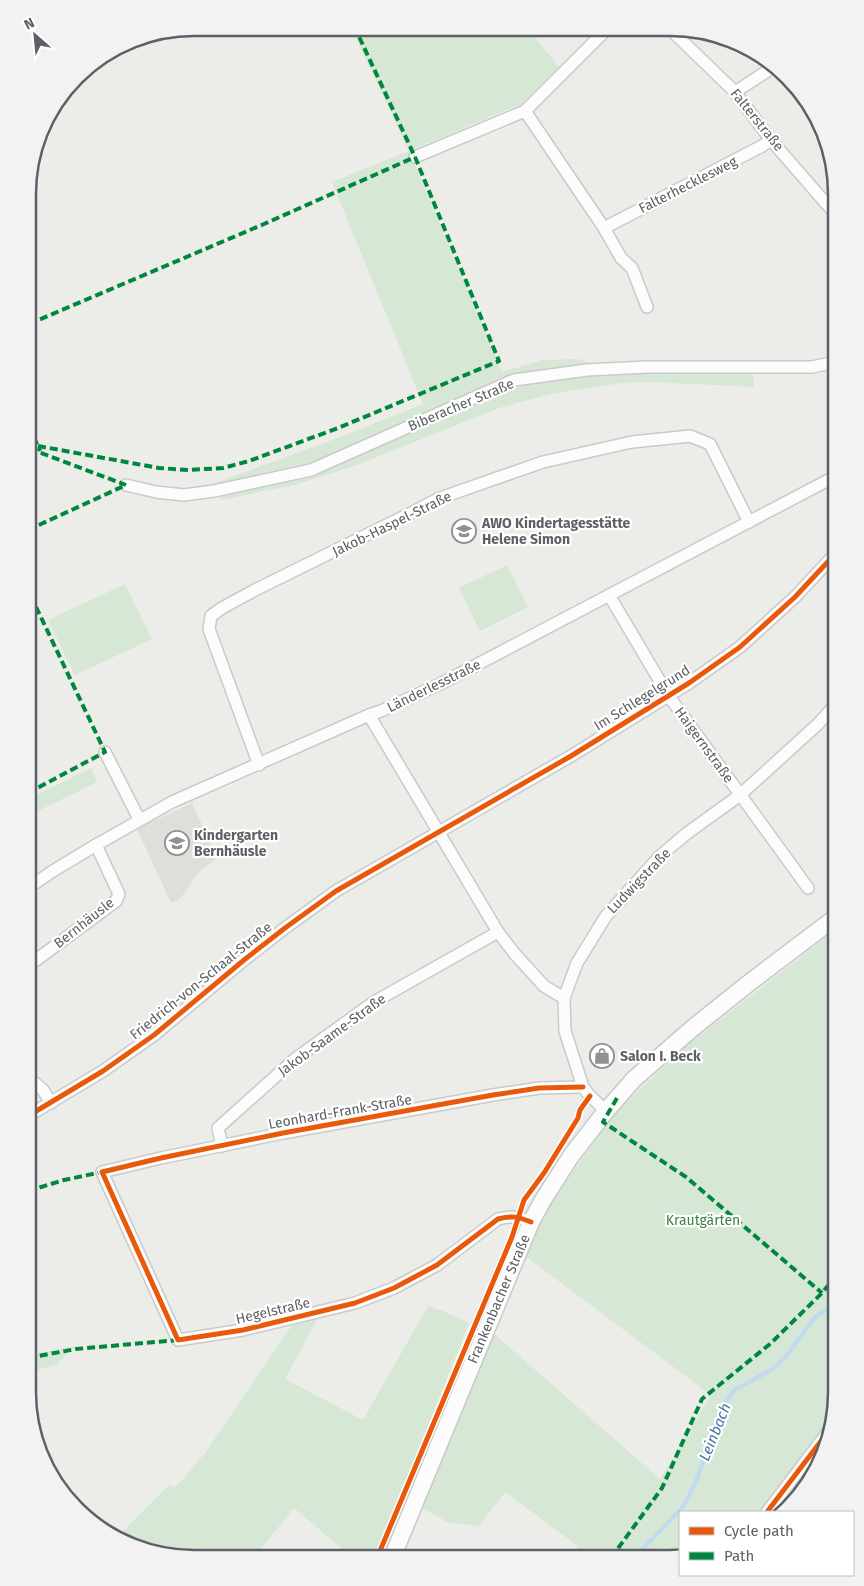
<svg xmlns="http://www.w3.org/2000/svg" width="864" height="1586" viewBox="0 0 864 1586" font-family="'Fira Sans',sans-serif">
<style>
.education{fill:#dfded8}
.green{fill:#d7e7d5}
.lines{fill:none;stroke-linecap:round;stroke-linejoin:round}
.stream{stroke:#c0daf2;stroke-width:4}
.minor-casing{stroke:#c9cac9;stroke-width:14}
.secondary-casing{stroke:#c8c8c8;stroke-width:19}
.minor{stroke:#fcfcfc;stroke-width:11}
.secondary{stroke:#fcfcfc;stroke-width:16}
.quiet{stroke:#00873e;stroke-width:4;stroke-dasharray:8 4;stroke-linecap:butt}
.cycleway-casing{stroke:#fff;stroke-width:8}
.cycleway{stroke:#e8590c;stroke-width:5}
.labels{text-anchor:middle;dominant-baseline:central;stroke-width:4.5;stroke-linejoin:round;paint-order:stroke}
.street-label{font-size:14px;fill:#5d6065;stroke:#fff}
.poi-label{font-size:14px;font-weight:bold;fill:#5d6065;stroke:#fff;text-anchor:start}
.park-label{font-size:14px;fill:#3e8345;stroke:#fff}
.water-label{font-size:15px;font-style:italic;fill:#4b74a7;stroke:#fff}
.rim{fill:none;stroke:#5d6065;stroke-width:2.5}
</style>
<rect width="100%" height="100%" fill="#ecece8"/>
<!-- education -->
<path class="education" d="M192,803l25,55 -17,13 -20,28 -9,4 -34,-74z"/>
<!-- green -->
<g class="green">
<path d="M351,28l178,2 30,37 -38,37 -112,47 93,221 40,-12 36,-1 51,14 123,-4 2,18 -102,-5 -30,1 -72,11 -51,14 -142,57 -59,19 -76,16 -10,-16 126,-46 85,-34 -91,-222 77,-31z"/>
<path d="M507,565l21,42 -48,24 -21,-43z"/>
<path d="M125,584l27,55 -77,36 -27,-55z"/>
<path d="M91,768l6,14 -69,34v-17z"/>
<path d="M834,931l2,2v470l-8,42 -26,48 -19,19h-103v45l-11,1h-97l6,-12 -73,-54 -26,34 -32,-4 -26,-15 71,-175 168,147 51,-84 -186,-139 17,-41 71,-100 73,-69z"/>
<path d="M428,1306l15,5 26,12 -70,177 -26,58h-20l-59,-50 -40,49h-82l-53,-22 50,-50 7,2 29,-34 87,-128 25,-5 -32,59 78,41z"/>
<path d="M75,1346l-19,19 -28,7v-17z"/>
</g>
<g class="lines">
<!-- stream -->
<path class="stream" d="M634,1558l49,-51 14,-28 25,-72 12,-17 39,-21 15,-15 26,-36 22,-15"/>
<defs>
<g id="minor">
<path d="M671,30l64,62 36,48 65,75"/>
<path d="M735,92l40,-26"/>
<path d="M525,111l79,117 17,30 11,10 15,39"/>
<path d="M415,157l110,-46 81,-81"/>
<path d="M604,228l158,-82 9,-6"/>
<path d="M830,480l6,12"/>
<path d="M126,485l30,7 28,3 30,-4 97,-21 203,-90 73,-10 60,-3h165l24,-5"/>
<path d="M609,595l59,100 140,193"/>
<path d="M369,715l129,217 16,21 30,33 20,12"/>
<path d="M105,752l34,67"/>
<path d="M259,765l-50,-136 2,-13 11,-8 33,-18 162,-80 23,-12 103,-36 89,-20 58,-6 20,8 39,78"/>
<path d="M28,888l25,-17 43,-26 76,-43 197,-87 12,-4 59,-27 396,-208"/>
<path d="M28,966l88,-65 3,-7 -23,-49"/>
<path d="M28,1077l15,13 8,13"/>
<path d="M606,1111l-16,-15 -7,-9 -18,-56 -1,-33 13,-35 29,-47 54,-60 26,-22 54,-39 78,-71 18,-20"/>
<path d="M28,1116l75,-45 51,-36 90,-75 41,-32 51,-37 235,-135 118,-73 51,-36 55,-50 41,-44"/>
<path d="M222,1146l-4,-18 77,-69 79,-57 124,-70"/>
<path d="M531,1222c-12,-5 -20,-7 -33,-3l-61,46 -43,23 -39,15 -112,27 -65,10 -76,-168 59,-14 122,-25 210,-38 46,-7 44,-1"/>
<path d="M767,1512l64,-84"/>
</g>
<path id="secondary" d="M392,1558l139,-336 12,-22 28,-44 35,-45 28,-32 60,-52 55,-44 87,-66"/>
</defs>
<!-- minor casing -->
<use href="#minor" class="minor-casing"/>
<!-- secondary casing -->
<use href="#secondary" class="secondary-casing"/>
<!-- minor -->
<use href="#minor" class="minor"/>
<!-- secondary -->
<use href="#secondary" class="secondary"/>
<!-- quiet -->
<g class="quiet">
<path d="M29,324l235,-100 151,-67"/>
<path d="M29,426l11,25"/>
<path d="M38,446l121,22 29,2 35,-2 26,-7 89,-33 161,-67 -84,-204 -60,-129"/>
<path d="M29,450l12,3 85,32"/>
<path d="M28,530l98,-45"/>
<path d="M28,793l77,-41 -77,-162"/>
<path d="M617,1098l-14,24 83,55 136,116"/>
<path d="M28,1191l36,-11 38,-8"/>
<path d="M28,1358l48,-9 102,-9"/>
<path d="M611,1558l51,-70 40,-89 68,-55 52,-51 14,-17"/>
</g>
<defs>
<g id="cycleway">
<path d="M28,1116l75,-45 51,-36 90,-75 41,-32 51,-37 235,-135 118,-73 51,-36 55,-50 41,-44"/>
<path d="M531,1222c-12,-5 -20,-7 -33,-3l-61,46 -43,23 -39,15 -112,27 -65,10 -76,-168 59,-14 122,-25 210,-38 46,-7 44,-1"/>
<path d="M767,1512l64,-84"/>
<path d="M377,1558l135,-321 12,-37 20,-27 34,-55 2,-8 10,-14"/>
</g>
</defs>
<!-- cycleway casing -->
<use href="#cycleway" class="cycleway-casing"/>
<!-- cycleway -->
<use href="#cycleway" class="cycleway"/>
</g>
<!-- icons -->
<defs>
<symbol id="school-ring" viewBox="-11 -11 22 22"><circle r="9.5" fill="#fff" stroke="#8f9193" stroke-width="1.5"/><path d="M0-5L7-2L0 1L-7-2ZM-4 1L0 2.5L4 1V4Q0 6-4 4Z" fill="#8f9193"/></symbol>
<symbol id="shop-ring" viewBox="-11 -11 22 22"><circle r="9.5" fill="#fff" stroke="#8f9193" stroke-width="1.5"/><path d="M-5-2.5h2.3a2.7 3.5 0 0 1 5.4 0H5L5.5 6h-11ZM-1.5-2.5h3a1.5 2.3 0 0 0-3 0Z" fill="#8f9193"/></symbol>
</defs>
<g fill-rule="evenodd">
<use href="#school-ring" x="450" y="517" width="28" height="28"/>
<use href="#school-ring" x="163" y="829" width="28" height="28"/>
<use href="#shop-ring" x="588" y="1042" width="28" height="28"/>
</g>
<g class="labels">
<!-- street labels -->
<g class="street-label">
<text transform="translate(757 120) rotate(51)">Falterstraße</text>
<text transform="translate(688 185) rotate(-27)">Falterhecklesweg</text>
<text transform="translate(461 405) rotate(-23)">Biberacher Straße</text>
<text transform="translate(392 524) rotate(-26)">Jakob-Haspel-Straße</text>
<text transform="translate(434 686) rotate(-26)">Länderlesstraße</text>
<text transform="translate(642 698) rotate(-32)">Im Schlegelgrund</text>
<text transform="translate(704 745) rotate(54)">Haigernstraße</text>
<text transform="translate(639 881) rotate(-46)">Ludwigstraße</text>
<text transform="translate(84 923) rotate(-38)">Bernhäusle</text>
<text transform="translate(201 981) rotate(-39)">Friedrich-von-Schaal-Straße</text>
<text transform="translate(332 1035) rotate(-36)">Jakob-Saame-Straße</text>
<text transform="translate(340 1112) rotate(-10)">Leonhard-Frank-Straße</text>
<text transform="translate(499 1299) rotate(-67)">Frankenbacher Straße</text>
<text transform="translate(273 1311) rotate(-13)">Hegelstraße</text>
</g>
<!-- poi labels -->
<g class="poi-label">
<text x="482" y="523">AWO Kindertagesstätte<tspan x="482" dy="16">Helene Simon</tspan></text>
<text x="194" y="835">Kindergarten<tspan x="194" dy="16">Bernhäusle</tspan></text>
<text x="620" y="1056">Salon I. Beck</text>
</g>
<!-- park labels -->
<g class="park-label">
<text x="703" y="1220">Krautgärten</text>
</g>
<!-- water labels -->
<g class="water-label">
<text transform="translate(715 1432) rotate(-68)">Leinbach</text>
</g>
</g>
<!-- crop -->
<path d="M0 0H864V1586H0ZM194 36H670A158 158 0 0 1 828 194V1392A158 158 0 0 1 670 1550H194A158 158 0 0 1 36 1392V194A158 158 0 0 1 194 36Z" fill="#f2f2f3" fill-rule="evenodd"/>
<path class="rim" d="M194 36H670A158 158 0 0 1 828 194V1392A158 158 0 0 1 670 1550H194A158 158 0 0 1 36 1392V194A158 158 0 0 1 194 36Z"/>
<!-- legend -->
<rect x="679" y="1511" width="175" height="65" fill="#ffffff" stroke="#bebfc1"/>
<rect x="689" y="1527" width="25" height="8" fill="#e8590c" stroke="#bebfc1"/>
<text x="724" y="1536" font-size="15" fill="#5d6065">Cycle path</text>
<rect x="689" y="1552" width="25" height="8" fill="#00873e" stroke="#bebfc1"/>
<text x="724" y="1561" font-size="15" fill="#5d6065">Path</text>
<!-- north arrow -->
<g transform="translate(35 35) rotate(333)" stroke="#ffffff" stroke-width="4" paint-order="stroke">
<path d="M0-4L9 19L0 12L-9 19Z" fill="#5d6065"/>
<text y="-8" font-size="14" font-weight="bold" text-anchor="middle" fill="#5d6065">N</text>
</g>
</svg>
